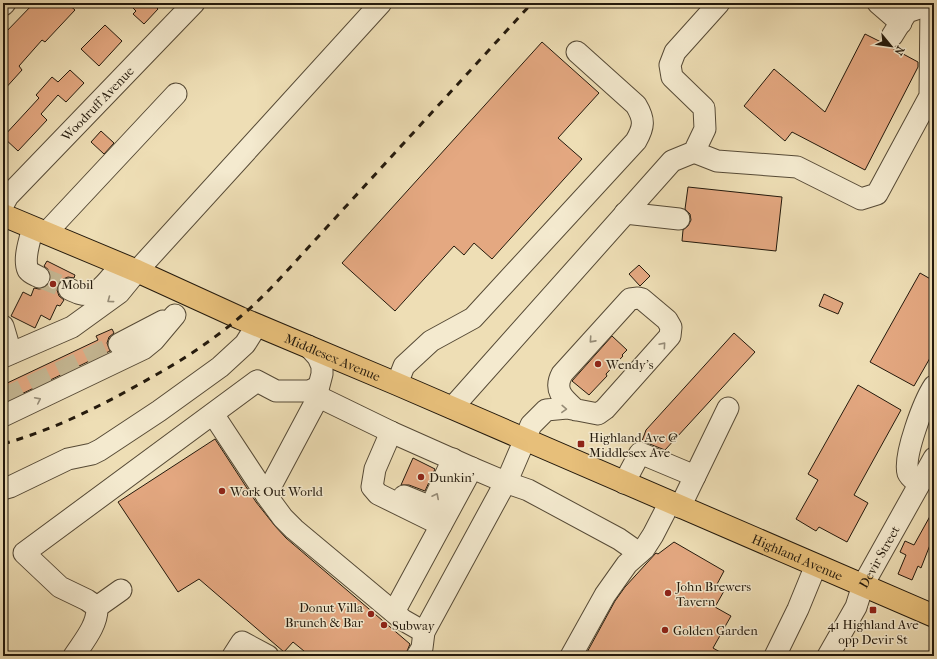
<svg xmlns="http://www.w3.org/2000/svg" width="937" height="659" viewBox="0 0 937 659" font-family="'IM FELL French Canon',serif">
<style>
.building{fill:#e4a881;stroke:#23190c}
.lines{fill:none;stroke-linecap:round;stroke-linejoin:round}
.minor-tunnel{stroke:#c5b793;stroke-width:21;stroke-dasharray:21 10;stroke-linecap:butt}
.minor-casing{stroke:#564a36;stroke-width:23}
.major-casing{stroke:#23190c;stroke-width:24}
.minor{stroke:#f4eacf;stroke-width:21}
.major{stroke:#e7bf7a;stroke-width:22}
.rail{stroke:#23190c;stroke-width:3;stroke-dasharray:7 7;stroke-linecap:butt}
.oneway{stroke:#968c77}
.poi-dot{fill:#8f2418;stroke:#f4eacf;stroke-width:1.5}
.labels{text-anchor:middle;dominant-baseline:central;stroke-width:3;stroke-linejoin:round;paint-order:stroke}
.street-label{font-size:13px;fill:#23190c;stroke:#f4eacf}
.poi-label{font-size:13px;fill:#23190c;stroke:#f4eacf;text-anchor:start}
</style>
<rect width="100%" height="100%" fill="#eedeb5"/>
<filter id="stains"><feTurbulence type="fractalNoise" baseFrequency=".005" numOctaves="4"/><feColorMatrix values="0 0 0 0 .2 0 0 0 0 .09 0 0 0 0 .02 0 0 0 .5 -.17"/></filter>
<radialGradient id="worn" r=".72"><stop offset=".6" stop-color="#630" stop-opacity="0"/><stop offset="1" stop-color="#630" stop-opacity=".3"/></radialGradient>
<!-- building -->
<g class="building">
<path d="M34,3h33l8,7 -30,32 -3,-2 -23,26 3,4 -19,21v-56z"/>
<path d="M128,3h24l6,6 -14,15 -11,-10 3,-3z"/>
<path d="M105,25l17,16 -23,25 -18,-17z"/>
<path d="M865,34l18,9 3,3 6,2 26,14v5l-53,103 -73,-38 -7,9 -41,-35 30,-37 51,43z"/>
<path d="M542,42l57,51 -41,45 24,21 -90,100 -18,-16 -10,12 -10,-9 -59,65 -53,-48z"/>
<path d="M70,70l14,13 -18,19 -8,-7 -17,19 6,6 -29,31 -15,-14 36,-39 -3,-3 16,-18 6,5z"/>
<path d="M101,131l13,12 -10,11 -13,-12z"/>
<path d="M688,187l94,10 -6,54 -94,-10 1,-11 5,-4 3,-6 -1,-6 -5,-5z"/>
<path d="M47,261l28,14 -1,3 -6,-1 -5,2 -5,4 -1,7 2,6 5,4 -4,6 -3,-1 -7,15 -9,-5 -6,13 -24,-12 12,-24 8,4 3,-8 5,1 6,-1 4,-5 2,-6 -1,-6 -6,-5z"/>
<path d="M639,265l11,11 -10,10 -11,-12z"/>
<path d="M920,273l14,8v70l-20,35 -44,-24z"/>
<path d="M824,294l19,9 -5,11 -19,-8z"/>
<path d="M112,329l2,4 -5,4 -2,6 3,8 -107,52v-18l95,-45 -2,-4z"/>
<path d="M734,333l21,19 -90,98 -23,-9 4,-11z"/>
<path d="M612,336l15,14 -5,5 1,1 -17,18 1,2 -18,19 -17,-14z"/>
<path d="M858,385l43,25 -47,85 14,8 -21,39 -28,-15 -3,4 -20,-12 22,-39 -10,-6z"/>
<path d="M215,439l41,63 19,24 11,12 124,106 -5,12h-95l-17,-14 -9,10 -85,-73 -21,13 -60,-90z"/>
<path d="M413,458l22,11 -10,22 -16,-6h-8z"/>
<path d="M934,509v38l-4,-2 -9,23 -3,-2 -6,14 -14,-6 8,-19 -6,-3 5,-11 9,4z"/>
<path d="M674,542l50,29 -8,15 8,5 -9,16 16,9 -18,32 14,8h-142l30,-55 10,-14 31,-34 2,1z"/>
</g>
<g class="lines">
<!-- minor-tunnel -->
<g class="minor-tunnel">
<path d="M39,277l30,12"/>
<path d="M3,399l116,-55"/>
</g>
<defs>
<g id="minor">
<path d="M878,3l23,20"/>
<path d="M3,5l2,-2"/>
<path d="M892,36l15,-24 24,-8"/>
<path d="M694,152l23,9 80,6 64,32 16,-5 53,-98 1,-93"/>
<path id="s1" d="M3,205l5,-9 186,-193"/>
<path d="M625,213l54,6"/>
<path d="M33,228c-3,11 -10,31 -5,42 3,4 8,5 11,7"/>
<path d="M46,233l130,-139"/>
<path d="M69,289c6,3 14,7 22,5 11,-3 23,-21 30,-29"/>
<path d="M3,326l8,27"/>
<path d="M119,344l44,-23"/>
<path d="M3,357l69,-30 47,-34 18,-22 244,-268"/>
<path d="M397,384l7,-18 27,-25 42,-23 163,-177c8,-14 9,-21 0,-36l-59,-53"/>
<path d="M317,396l74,36 81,36 33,14 23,8 91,49 20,14"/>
<path d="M452,408l220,-247 22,-9 11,-23 -1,-21 -32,-31 -2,-12 5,-13 44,-49"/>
<path d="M213,414l56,85 14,19 11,11 109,91 21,12"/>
<path d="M3,416l140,-67 11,-9 21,-25"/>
<path d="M391,432l-16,37 -3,18 6,7 63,31"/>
<path d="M624,483l16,-30 55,23"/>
<path d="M919,484c-3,-3 -9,-6 -11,-11 -5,-17 16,-72 26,-87"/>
<path d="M3,489l7,-2 58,-28 24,-5 8,-4 59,-39 61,-44 25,-23 12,-19"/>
<path d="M266,495l48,-90 8,-31v-8l-4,-9 -10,-11"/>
<path d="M404,496l22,9 7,-3 20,-43"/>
<path d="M680,507l48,-99"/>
<path d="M97,607l24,-17"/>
<path d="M394,612l78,-144"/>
<path d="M74,656c9,-14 24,-31 23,-49l-10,-7 -27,-13 -36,-34 233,-172 19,10h33l9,-4"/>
<path d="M233,656l9,-14 26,14"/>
<path d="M417,656l5,-8 2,-16 86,-158 21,-49 15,-15 21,-2 31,6 7,-5 65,-73 1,-9 -4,-7 -25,-21 -4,-1 -8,1 -68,75c-9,17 2,25 14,36"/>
<path d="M571,656l34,-61 22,-31 17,-15 9,-14 17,-33"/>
<path d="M775,656l23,-47 18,-44"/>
<path id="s2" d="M828,656l28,-49 7,-22 71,-127"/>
</g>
<g id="major">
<path id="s3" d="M3,215l134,56 103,47 157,66 537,232"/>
</g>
</defs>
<!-- minor casing -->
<use href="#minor" class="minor-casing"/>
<!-- major casing -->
<use href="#major" class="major-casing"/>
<!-- minor -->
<use href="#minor" class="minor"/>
<!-- major -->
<use href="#major" class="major"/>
<!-- rail -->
<path class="rail" d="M3,444c53,-15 102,-40 149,-67 31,-17 61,-37 88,-60 24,-20 45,-44 66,-67l226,-247"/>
</g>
<!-- one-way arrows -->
<defs><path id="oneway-chevron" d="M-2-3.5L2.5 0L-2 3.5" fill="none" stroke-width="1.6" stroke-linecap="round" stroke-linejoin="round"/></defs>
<g class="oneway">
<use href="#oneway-chevron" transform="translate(110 300) rotate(143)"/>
<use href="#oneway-chevron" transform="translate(592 340) rotate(132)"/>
<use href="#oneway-chevron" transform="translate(663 345) rotate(-49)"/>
<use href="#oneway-chevron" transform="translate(38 400) rotate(-26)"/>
<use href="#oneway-chevron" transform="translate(564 409) rotate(2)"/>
<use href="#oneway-chevron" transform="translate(436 496) rotate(-63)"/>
</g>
<!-- markers -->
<g class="poi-dot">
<circle cx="53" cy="284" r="4"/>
<circle cx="598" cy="364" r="4"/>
<rect x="577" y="440" width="8" height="8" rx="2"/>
<circle cx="421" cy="477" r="4"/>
<circle cx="222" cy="491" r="4"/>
<circle cx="668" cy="593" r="4"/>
<rect x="869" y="606" width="8" height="8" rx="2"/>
<circle cx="371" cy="614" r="4"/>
<circle cx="384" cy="625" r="4"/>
<circle cx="665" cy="630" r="4"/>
</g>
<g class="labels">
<!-- street labels -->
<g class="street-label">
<text stroke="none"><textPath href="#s1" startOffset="139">Woodruff Avenue</textPath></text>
<text stroke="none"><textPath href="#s3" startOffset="359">Middlesex Avenue</textPath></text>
<text stroke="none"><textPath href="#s3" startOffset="865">Highland Avenue</textPath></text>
<text stroke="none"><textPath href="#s2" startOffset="112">Devir Street</textPath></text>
</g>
<!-- poi labels -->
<g class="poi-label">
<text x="61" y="284">Mobil</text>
<text x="606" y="364">Wendy's</text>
<text x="589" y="437">Highland Ave @<tspan x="589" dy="15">Middlesex Ave</tspan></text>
<text x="429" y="477">Dunkin'</text>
<text x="230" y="491">Work Out World</text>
<text x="676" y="586">John Brewers<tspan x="676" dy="15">Tavern</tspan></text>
<text x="363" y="607" text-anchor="end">Donut Villa<tspan x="363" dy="15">Brunch &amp; Bar</tspan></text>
<text x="873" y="624" text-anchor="middle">41 Highland Ave<tspan x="873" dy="15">opp Devir St</tspan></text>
<text x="392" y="625">Subway</text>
<text x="673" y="630">Golden Garden</text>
</g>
</g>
<!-- margin -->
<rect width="937" height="659" fill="none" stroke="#eedeb5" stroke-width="16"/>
<rect x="4" y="4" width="929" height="651" fill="none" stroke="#23190c" stroke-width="2"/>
<rect x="8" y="8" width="921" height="643" fill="none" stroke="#23190c"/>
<!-- north arrow -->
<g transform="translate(891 46) rotate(119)" stroke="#f4eacf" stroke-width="3" paint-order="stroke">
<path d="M0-3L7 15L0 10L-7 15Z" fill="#23190c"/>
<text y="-6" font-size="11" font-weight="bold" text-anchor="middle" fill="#23190c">N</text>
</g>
<rect width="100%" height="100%" filter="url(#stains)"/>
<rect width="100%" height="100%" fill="url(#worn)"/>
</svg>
